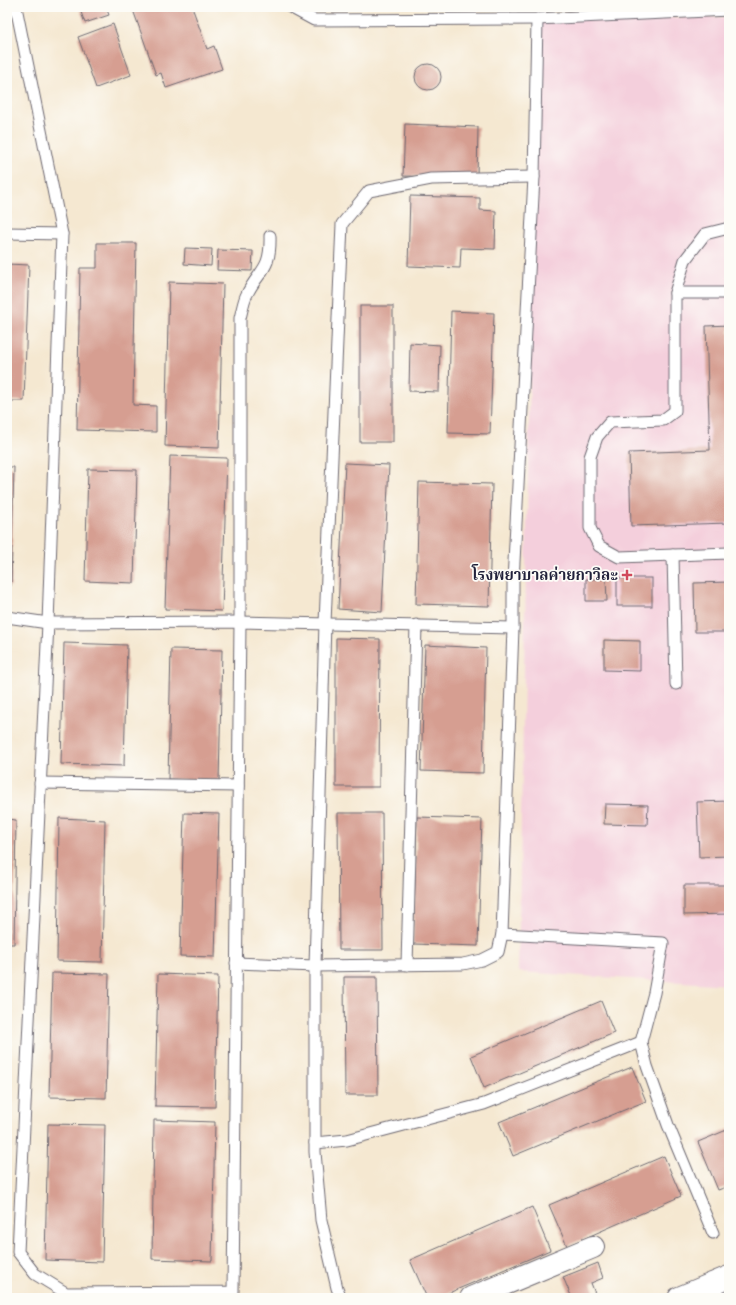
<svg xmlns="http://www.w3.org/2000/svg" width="736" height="1305" viewBox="0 0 736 1305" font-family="'IM FELL French Canon','Noto Serif Thai',serif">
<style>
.built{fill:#f4cfdc}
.building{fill:#d69e91}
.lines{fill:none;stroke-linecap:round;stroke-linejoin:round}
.service-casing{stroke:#6c6770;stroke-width:13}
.minor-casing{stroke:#6c6770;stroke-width:24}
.tertiary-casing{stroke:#6c6770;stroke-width:24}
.service{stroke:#fff;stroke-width:11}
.minor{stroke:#fff;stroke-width:22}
.tertiary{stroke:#fff;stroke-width:22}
.poi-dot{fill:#d1495b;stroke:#fdfcf7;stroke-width:1.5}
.labels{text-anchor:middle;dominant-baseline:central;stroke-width:3.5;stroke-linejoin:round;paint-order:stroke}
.poi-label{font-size:15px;font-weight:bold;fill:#22223b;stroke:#fdfcf7;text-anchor:end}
</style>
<rect width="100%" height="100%" fill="#fdfcf7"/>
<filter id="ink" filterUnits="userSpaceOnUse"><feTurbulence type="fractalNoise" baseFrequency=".025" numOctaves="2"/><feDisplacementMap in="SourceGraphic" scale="8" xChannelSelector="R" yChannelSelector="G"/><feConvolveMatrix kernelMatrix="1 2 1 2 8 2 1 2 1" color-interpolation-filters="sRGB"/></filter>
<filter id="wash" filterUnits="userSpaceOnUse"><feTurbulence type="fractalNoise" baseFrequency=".012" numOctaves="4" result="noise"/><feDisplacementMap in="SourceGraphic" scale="16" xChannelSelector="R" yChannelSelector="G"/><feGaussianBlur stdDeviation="0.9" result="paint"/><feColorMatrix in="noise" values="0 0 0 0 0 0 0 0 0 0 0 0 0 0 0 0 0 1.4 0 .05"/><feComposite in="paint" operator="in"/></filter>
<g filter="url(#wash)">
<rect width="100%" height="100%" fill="#f5e8d1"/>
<!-- built -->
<path class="built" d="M729,17v968l-211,-13 19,-953z"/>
<g id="blocks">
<!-- building -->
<g class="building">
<path d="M79,7h27l3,8 -24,8z"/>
<path d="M132,7h60l15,42 7,-3 8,23 -56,19 -5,-15 -5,2z"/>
<path d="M113,24l18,51 -35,13 -18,-51z"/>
<circle cx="428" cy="77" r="13"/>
<path d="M405,124l73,3 -1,51 -74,-2z"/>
<path d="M410,196l70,2v12l16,1 -1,38 -34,-1 -1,20 -52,-2z"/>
<path d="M97,243h39l-3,162 23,1v26l-79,-2 3,-162h17z"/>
<path d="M185,248l27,1 -1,17 -27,-2z"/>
<path d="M218,250l35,1 -1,20 -35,-1z"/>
<path d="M7,264l22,1 -5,136h-17z"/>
<path d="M169,282l54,2 -4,164 -54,-2z"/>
<rect x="360" y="306" width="33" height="136"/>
<path d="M451,311l43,2 -4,121 -42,-1z"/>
<path d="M729,325v198l-98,3 -2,-73 81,-3 -4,-124z"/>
<path d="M410,343l30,2 -1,47 -30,-1z"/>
<path d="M170,456l57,2 -5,153 -57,-2z"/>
<path d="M345,463l44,2 -7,147 -44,-3z"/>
<path d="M7,467h7l-3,119h-4z"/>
<path d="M88,469l49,1 -3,113 -49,-2z"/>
<path d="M419,482l73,2 -3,122 -73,-2z"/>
<rect x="617" y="578" width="35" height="28"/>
<path d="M586,579h20l1,22h-21z"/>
<path d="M729,582v50h-34l-1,-49z"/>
<path d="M336,638l44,1 -1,148h-43z"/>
<path d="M604,640l36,1v30l-36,-1z"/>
<path d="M64,643l63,2 -3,121 -63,-2z"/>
<path d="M425,645l61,3 -3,125 -62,-2z"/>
<path d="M171,649l51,1 -3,131 -51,-2z"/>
<path d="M729,801v55l-30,1 -2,-55z"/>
<path d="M605,804l43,1 -1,20 -43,-1z"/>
<path d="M184,813l35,1 -4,143 -35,-1z"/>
<path d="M338,813h44l1,137h-44z"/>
<path d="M417,817l65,2 -4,127 -65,-2z"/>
<path d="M59,818l46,2 -3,142 -45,-1z"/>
<path d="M7,819l9,1 -2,124h-7z"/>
<path d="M684,885h45v29l-45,1z"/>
<path d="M52,973l57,1 -3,124 -57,-1z"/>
<path d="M158,974l60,2 -3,131 -60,-1z"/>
<path d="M344,977h33l1,118h-33z"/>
<path d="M601,1001l13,32 -130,55 -13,-32z"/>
<path d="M632,1067l14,34 -133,55 -14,-34z"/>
<path d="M154,1120l61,2 -3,139 -60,-2z"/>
<path d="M48,1124l57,1 -3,137 -57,-2z"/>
<path d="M729,1129v57l-11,4 -20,-48z"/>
<path d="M664,1156l17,40 -114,50 -18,-41z"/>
<path d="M532,1207l18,43 -113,48h-10l-17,-38z"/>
<path d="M598,1263l5,15 -12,5 5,13 -4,2h-20l-9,-21z"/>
</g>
</g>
</g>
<g filter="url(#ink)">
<use href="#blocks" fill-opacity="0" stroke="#6c6770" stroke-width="1"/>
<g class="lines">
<defs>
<g id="service">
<path d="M16,7l46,227 -14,389 -30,629 17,22 31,19 167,-1 7,-670v-304c2,-7 3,-15 6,-22 13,-27 25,-24 24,-60"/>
<path d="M290,7l24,13 223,-1 192,-9"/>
<path d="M7,233l55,1"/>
<path d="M675,293l10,-33 20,-26 24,-6"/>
<path d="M729,293h-54v118l-12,9 -53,2 -13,15 -7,20v71l9,18 20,11 110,-4"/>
<path d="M673,555l3,129"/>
<path d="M7,617l41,6 192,-1 273,6"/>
<path d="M40,783l198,3"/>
<path d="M502,934l161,9 -9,50 -13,49 6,24 21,59 45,108"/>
<path d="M236,963l79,3 148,-2 19,-4 16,-8 4,-18 11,-306v-47l21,-404 3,-158"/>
<path d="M407,965l9,-340"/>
<path d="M315,1143l32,-3 137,-36 157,-62"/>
<path d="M341,1298l-4,-10 -16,-68 -6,-68v-186l10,-343 17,-399 27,-33 62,-12 103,-2"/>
</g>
<path id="minor" d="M471,1298l122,-51"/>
<path id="tertiary" d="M679,1298l50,-21"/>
</defs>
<!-- service casing -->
<use href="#service" class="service-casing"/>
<!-- minor casing -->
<use href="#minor" class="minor-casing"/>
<!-- tertiary casing -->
<use href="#tertiary" class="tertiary-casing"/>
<!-- service -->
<use href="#service" class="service"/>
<!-- minor -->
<use href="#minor" class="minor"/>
<!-- tertiary -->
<use href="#tertiary" class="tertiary"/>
</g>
</g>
<!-- markers -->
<path class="poi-dot" d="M625 569h4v4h4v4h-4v4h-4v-4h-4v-4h4z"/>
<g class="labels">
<!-- poi labels -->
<g class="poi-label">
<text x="618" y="575">โรงพยาบาลค่ายกาวิละ</text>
</g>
</g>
<!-- margin -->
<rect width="736" height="1305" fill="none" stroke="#fdfcf7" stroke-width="24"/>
</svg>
